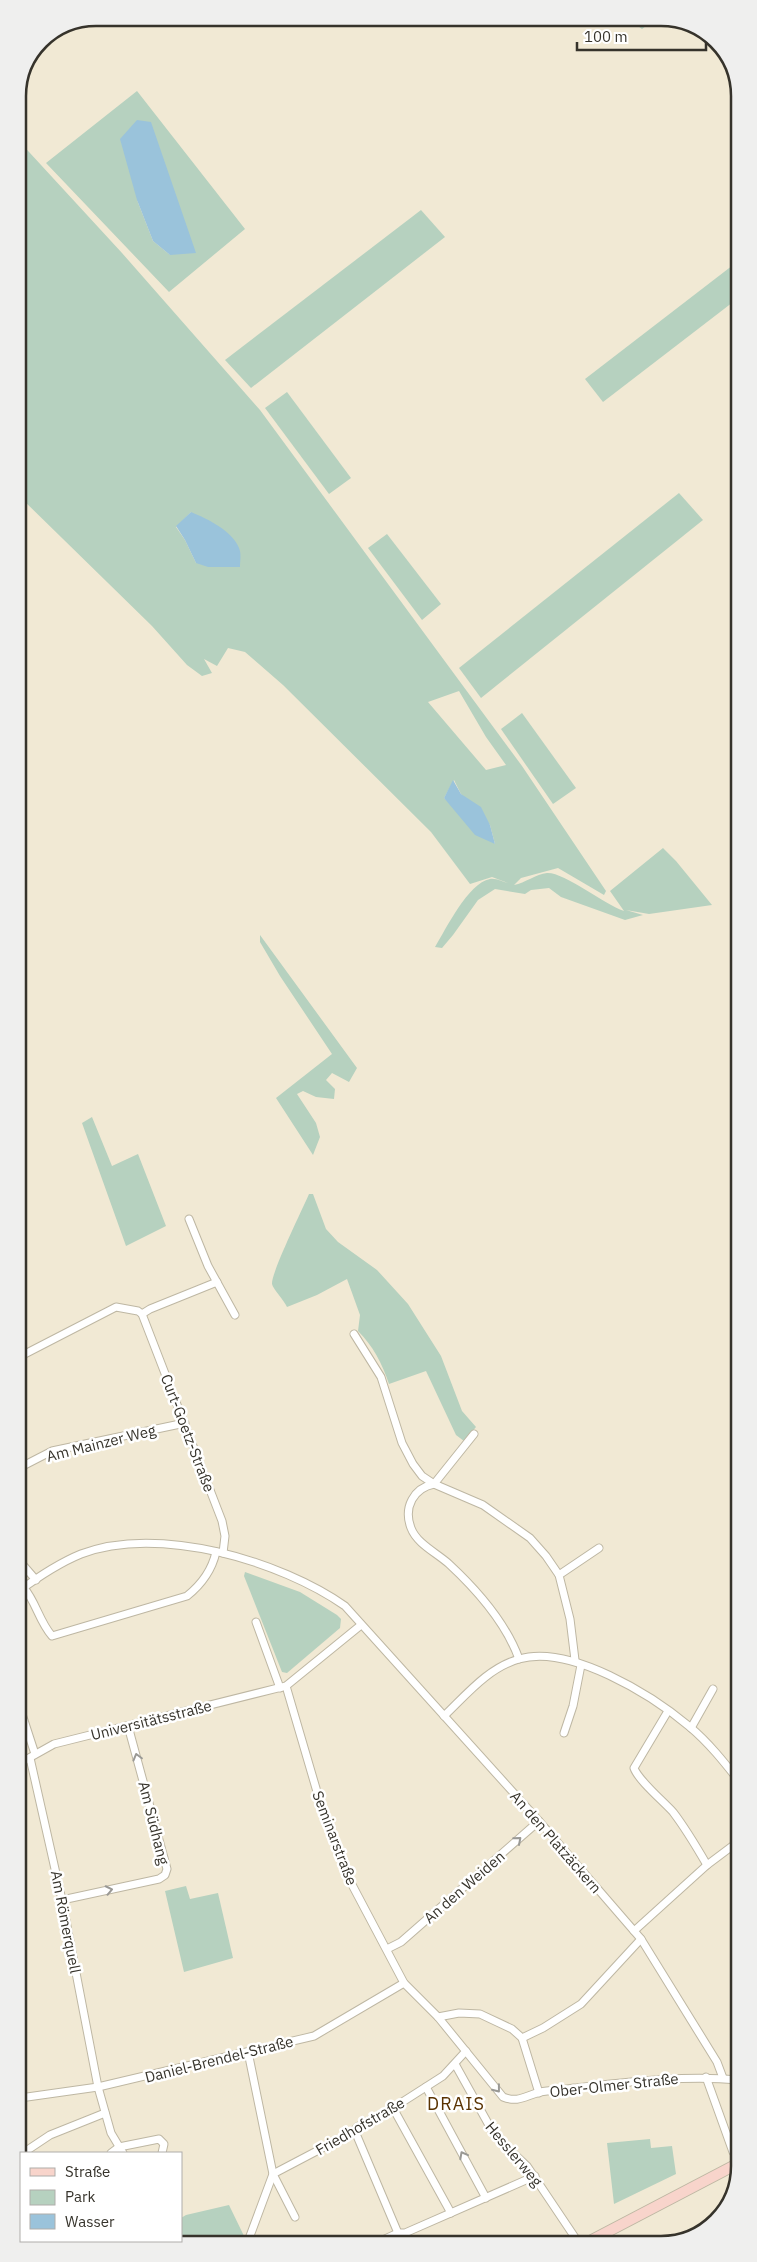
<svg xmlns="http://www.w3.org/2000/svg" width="757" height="2262" viewBox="0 0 757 2262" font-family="'IBM Plex Sans',sans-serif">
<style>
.green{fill:#b6d1bf;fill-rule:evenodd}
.water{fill:#9ac3db}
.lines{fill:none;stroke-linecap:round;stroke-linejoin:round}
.minor-casing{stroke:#beb7a3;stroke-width:9}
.secondary-casing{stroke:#beb7a3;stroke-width:12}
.minor{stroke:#fff;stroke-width:7}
.secondary{stroke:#f8d4cb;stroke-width:10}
.oneway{stroke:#9a9995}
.labels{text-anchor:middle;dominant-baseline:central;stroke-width:5;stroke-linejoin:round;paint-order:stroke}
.street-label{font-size:15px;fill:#36332b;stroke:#fff}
.quarter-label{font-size:18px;letter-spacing:1px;fill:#5a3302;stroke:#fff}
.rim{fill:none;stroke:#36332b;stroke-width:2.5}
</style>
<rect width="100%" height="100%" fill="#f1e9d4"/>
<!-- green -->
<g class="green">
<path d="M264,18h24l-13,9z"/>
<path d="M627,18h30l-15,11z"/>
<path d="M137,91l108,138 -76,63 -123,-129zM137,200l33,55 -17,-14z"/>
<path d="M18,140l104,113 138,157 262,356 84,125 -2,4 -46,-27 -37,10 -7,7c11,-2 22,-11 33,-12 17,-1 57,31 77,38l-14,-20 53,-43 13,13 36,44 -63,9 -23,-4 17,5 -18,5 -64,-23 -12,-9 -18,2 -6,4 -30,-5 -17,11 -25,35 -11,13 -7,-1c11,-18 33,-64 55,-68 6,-1 13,3 18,4l-16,-6 -22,7 -39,-52 -148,-147 -38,-33 -17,-4 -11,18 -13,-7 8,14 -10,3 -15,-11 -35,-39 -134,-131zM191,512l5,51 -11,-23 -9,-13zM459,691l27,46 20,28 -20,5 -58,-68zM454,780l7,14 29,31 5,19 -51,-46z"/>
<path d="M421,210l24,27 -194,151 -26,-28z"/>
<path d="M737,262v37l-134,103 -18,-23z"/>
<path d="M287,392l64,86 -22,16 -64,-86z"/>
<path d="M679,493l24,27 -222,178 -22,-30z"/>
<path d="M387,534l54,70 -19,16 -54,-72z"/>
<path d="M522,713l54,75 -23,16 -52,-75z"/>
<path d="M260,935l97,133 -8,14 -17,-9 -6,7 9,9 -1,10 -18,-2 -13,-6 -6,3 19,29 4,14 -7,18 -37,-57 56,-44 -52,-78 -20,-34z"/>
<path d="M92,1117l20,49 26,-12 28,72 -40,20 -44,-123z"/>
<path d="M309,1194h4l13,35 12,13 39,28 31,34 33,52 21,55 14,16 -12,14 -8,-6 -30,-64 -37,13c-7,-21 -16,-38 -31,-53l2,-16 -13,-36 -30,16 -30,12c-3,-7 -14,-18 -15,-23 -1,-11 31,-76 37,-90z"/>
<path d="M245,1572l55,20 37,23 4,4 -1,9 -53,45 -5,-1 -38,-96z"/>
<path d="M186,1886l4,13 28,-6 15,65 -49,14 -19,-81z"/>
<path d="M650,2139l1,9 21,-2 4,28 -62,30 -7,-61z"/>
<path d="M229,2205l15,31 -3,8h-91l4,-3h27v-23l5,-3z"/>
</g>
<!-- water -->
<g class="water">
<path d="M137,120l14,2 45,131 -26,2 -17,-14 -16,-41 -17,-61z"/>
<path d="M191,512c17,7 44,20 49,39 1,5 0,12 0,16h-32l-12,-4 -11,-23 -9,-14z"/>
<path d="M453,780l8,14 20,13 9,18 5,19 -20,-9 -31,-37z"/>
</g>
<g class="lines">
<defs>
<g id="minor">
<path d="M189,1219l19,47 27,49"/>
<path d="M142,1314l8,-5 67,-27"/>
<path d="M354,1334l27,43 21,66 11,21 9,12 12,8 49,21 47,33 16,18 13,19 11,44 5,41"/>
<path d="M19,1357l97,-50 22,4 4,3 80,207 3,15 -2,17"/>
<path d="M474,1434l-40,50c-20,4 -31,23 -23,44 6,16 26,25 38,36 28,26 57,59 70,95"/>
<path d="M19,1468l33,-17 133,-28"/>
<path d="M19,1556l4,9 13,15"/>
<path d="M559,1575l40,-27"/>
<path d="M24,1588c12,14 15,33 28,48l135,-40c15,-12 25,-26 29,-44"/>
<path d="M19,1591c19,-14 40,-28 62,-37 77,-30 200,7 264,52l194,215 102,118 76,123 6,16"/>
<path d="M256,1622l24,66"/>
<path d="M286,1686l39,133 24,60 55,104 34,34 21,-4 21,1 32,15 10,9 17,55"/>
<path d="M20,1708l15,46"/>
<path d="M668,1711l-34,57c4,12 29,33 39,44 13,17 23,34 34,53"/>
<path d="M444,1716c23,-22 44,-48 75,-57 51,-15 133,36 171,68 19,16 34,35 49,54"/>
<path d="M691,1728l22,-39"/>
<path d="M564,1733l9,-27 8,-41"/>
<path d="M30,1758l32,142 36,187 13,46 12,20"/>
<path d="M20,1763l34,-19 232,-58 75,-61"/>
<path d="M62,1900l97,-21 6,-4 2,-6 -39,-143"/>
<path d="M634,1931l73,-66 32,-24"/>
<path d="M387,1949l14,-7 138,-121"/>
<path d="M438,2017l65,80c15,6 22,-1 37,-5 11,-2 23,-2 34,-4 55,-6 110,-13 165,-8"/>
<path d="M522,2038l21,-10 38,-24 60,-65"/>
<path d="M455,2064l40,72 32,30 51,76"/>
<path d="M706,2077l27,75"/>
<path d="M426,2087l60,111"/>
<path d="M20,2098l78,-11 216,-51 90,-53"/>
<path d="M393,2108l58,105"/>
<path d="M353,2132l4,4 41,97"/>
<path d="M23,2153l27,-18 55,-22"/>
<path d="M111,2153l8,-6 40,-8 5,5 -2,9"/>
<path d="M295,2217l-22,-43 80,-42 4,-5 36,-19 50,-32 23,-25"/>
<path d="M376,2243l22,-10h7l130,-57"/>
<path d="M247,2244l26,-70 -25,-122"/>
</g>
<path id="secondary" d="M588,2242l151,-79"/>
</defs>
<!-- minor casing -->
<use href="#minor" class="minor-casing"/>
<!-- secondary casing -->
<use href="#secondary" class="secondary-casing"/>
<!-- minor -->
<use href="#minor" class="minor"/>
<!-- secondary -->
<use href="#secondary" class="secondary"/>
</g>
<!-- one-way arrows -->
<defs><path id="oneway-chevron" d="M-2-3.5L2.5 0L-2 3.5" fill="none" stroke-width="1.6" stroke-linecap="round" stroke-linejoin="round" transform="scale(1.25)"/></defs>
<g class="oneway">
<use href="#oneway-chevron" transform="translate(137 1757) rotate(-105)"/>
<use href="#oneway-chevron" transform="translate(518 1840) rotate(-41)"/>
<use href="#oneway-chevron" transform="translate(109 1890) rotate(-12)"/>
<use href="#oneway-chevron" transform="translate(497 2089) rotate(52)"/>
<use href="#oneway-chevron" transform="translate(463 2155) rotate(-118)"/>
</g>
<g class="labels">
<!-- street labels -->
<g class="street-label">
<text transform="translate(188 1433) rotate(69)">Curt-Goetz-Straße</text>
<text transform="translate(101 1443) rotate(-14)">Am Mainzer Weg</text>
<text transform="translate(151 1720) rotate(-14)">Universitätsstraße</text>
<text transform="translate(154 1823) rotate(76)">Am Südhang</text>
<text transform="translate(335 1838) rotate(69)">Seminarstraße</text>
<text transform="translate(556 1842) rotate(49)">An den Platzäckern</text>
<text transform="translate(464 1887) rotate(-41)">An den Weiden</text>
<text transform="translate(66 1922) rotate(79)">Am Römerquell</text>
<text transform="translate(219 2059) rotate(-14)">Daniel-Brendel-Straße</text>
<text transform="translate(614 2085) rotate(-6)">Ober-Olmer Straße</text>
<text transform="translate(360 2126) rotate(-30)">Friedhofstraße</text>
<text transform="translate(514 2154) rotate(50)">Hesslerweg</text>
</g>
<!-- quarter labels -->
<g class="quarter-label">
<text x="456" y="2103">DRAIS</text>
</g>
</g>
<!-- crop -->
<path d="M0 0H757V2262H0ZM96 26H661A70 70 0 0 1 731 96V2166A70 70 0 0 1 661 2236H96A70 70 0 0 1 26 2166V96A70 70 0 0 1 96 26Z" fill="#efefee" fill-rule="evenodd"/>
<path class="rim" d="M96 26H661A70 70 0 0 1 731 96V2166A70 70 0 0 1 661 2236H96A70 70 0 0 1 26 2166V96A70 70 0 0 1 96 26Z"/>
<!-- legend -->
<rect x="20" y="2152" width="162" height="90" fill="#ffffff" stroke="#afadaa"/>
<rect x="30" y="2168" width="25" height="8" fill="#f8d4cb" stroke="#afadaa"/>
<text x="65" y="2177" font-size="15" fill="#36332b">Straße</text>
<rect x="30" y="2190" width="25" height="15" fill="#b6d1bf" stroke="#afadaa"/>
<text x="65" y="2202" font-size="15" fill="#36332b">Park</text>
<rect x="30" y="2214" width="25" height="15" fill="#9ac3db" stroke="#afadaa"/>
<text x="65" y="2227" font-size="15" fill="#36332b">Wasser</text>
<!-- scale -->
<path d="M577 42v8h129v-8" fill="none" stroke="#36332b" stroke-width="2.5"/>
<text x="584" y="42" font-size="15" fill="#36332b" stroke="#ffffff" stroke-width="4" paint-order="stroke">100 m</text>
</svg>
